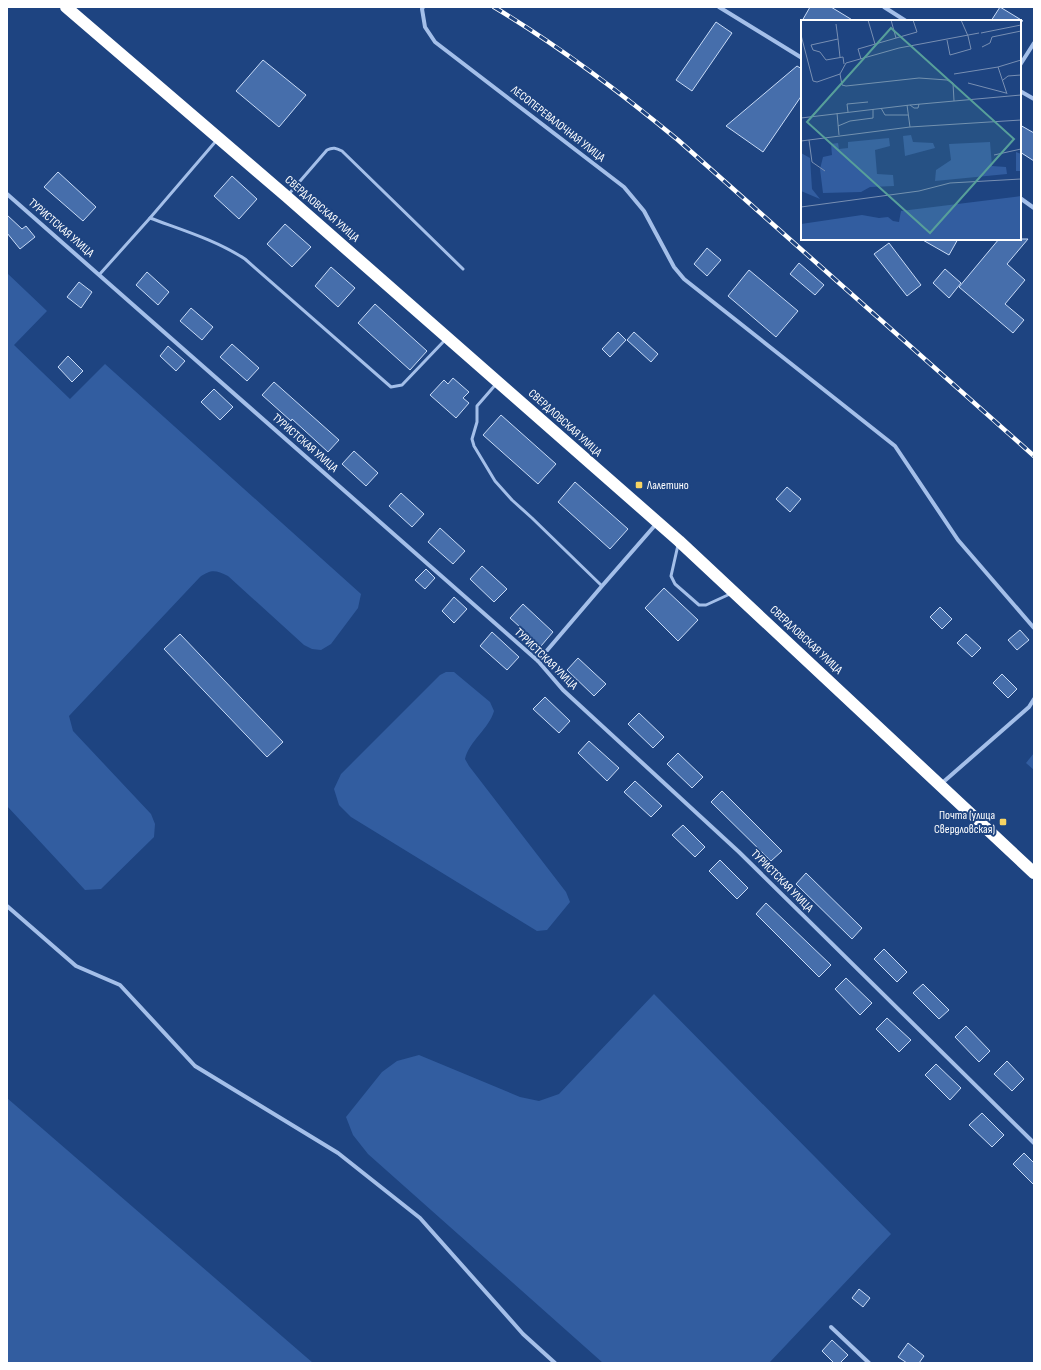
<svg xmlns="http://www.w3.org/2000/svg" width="1041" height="1370" viewBox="0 0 1041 1370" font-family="'Sofia Sans Condensed',sans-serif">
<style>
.green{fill:#325da0}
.building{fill:#466eab;stroke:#c8dbf7}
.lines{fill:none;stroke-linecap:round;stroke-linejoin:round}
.lane{stroke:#a4bfe9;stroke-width:3}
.street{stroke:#a4bfe9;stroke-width:4}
.highway{stroke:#fff;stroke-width:12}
.rail-casing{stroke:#fff;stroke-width:4.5}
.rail{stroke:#1e4481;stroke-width:3;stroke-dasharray:9;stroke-linecap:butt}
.poi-dot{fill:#f8d463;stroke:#1e4481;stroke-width:1.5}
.labels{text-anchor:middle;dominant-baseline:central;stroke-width:4;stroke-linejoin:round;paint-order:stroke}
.street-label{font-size:12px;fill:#fff;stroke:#1e4481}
.poi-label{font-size:12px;fill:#fff;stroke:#1e4481;text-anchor:start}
.inset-road{fill:none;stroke:#788fb3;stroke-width:1}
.view{fill:#579f9a;fill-opacity:0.15;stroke:#579f9a;stroke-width:2}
.inset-edge{fill:none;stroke:#fff;stroke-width:2}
</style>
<rect width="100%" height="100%" fill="#1e4481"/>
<!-- green -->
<g class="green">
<path d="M7,273l40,38 -33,34 56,54 35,-35 256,230 -3,14 -27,36 -10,6 -9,-1 -8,-4 -76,-69c-12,-6 -17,-7 -28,1l-131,139 4,15 78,83 4,10 -1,13 -53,52 -16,1 -78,-84z"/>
<path d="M446,672h8l36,30 4,9c-5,18 -25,30 -29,48l4,7 97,126 4,10 -23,28 -10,1 -186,-114 -12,-12 -5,-16 7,-15 99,-99z"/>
<path d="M1034,753v17l-8,-7z"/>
<path d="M654,994l237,240 -122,129h-166l-235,-209 -15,-19 -7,-18 36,-45 15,-11 22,-6 101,42 19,4 20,-7z"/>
<path d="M7,1098l306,265h-306z"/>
</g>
<!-- building -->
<g class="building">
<path d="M810,7h21l23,14h-52z"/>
<path d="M1000,7l23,14h-32z"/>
<path d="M716,22l16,11 -40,58 -16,-11z"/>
<path d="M263,60l43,35 -27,32 -43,-36z"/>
<path d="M797,66l5,3v26l-39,57 -37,-26z"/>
<path d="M1020,125l14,8v28l-14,-9z"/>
<path d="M58,172l38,35 -13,14 -39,-34z"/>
<path d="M232,176l25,23 -18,20 -25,-23z"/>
<path d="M7,215l15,14 4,-3 9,11 -15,12 -13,-16z"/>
<path d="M285,224l26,23 -19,20 -25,-23z"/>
<path d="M921,239h37l-9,16z"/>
<path d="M999,239h29l-21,25 18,16 -20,24 19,16 -11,13 -54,-46z"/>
<path d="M889,243l32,42 -14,11 -33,-42z"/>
<path d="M707,248l14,12 -14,16 -13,-12z"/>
<path d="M799,263l25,22 -9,10 -25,-21z"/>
<path d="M331,267l24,21 -17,19 -23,-21z"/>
<path d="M945,269l16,14 -12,15 -16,-15z"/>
<path d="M749,270l49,41 -22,26 -48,-41z"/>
<path d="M147,272l22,20 -11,13 -22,-20z"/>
<path d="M79,282l13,10 -11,16 -14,-11z"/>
<path d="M375,304l52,47 -17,19 -52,-47z"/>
<path d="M191,308l22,19 -11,13 -22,-19z"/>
<path d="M618,332l8,8 -16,17 -8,-8z"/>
<path d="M634,332l24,22 -7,8 -24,-22z"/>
<path d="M232,344l27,24 -12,13 -27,-24z"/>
<path d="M168,346l17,15 -9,10 -16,-15z"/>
<path d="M68,356l15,15 -11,11 -14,-15z"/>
<path d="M453,378l16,14 -6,6 6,5 -13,15 -26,-23 14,-15 4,4z"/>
<path d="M274,382l65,58 -11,12 -36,-33 -1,2 -29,-26z"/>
<path d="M214,389l19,18 -13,13 -19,-18z"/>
<path d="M501,415l55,49 -18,20 -55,-49z"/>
<path d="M354,451l24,22 -12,13 -24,-22z"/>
<path d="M575,482l53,47 -18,20 -52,-47z"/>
<path d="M787,487l14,12 -11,13 -14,-13z"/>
<path d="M401,493l23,21 -12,13 -23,-21z"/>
<path d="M440,528l25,23 -12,13 -25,-22z"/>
<path d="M482,566l25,23 -13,13 -24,-23z"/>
<path d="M426,569l9,9 -10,11 -10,-9z"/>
<path d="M664,588l34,32 -20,21 -33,-33z"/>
<path d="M454,597l13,12 -13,14 -12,-12z"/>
<path d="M523,604l30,28 -12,14 -31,-28z"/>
<path d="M940,607l12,12 -10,10 -12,-12z"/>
<path d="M1020,630l9,10 -12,10 -9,-10z"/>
<path d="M492,632l27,25 -12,13 -27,-24z"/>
<path d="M180,634l103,108 -16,15 -103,-108z"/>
<path d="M966,634l15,14 -9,9 -15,-14z"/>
<path d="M578,658l28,26 -12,12 -27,-26z"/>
<path d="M1002,674l15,15 -9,9 -15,-15z"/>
<path d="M545,697l25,24 -11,12 -26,-24z"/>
<path d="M639,713l25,24 -11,11 -25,-24z"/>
<path d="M589,741l30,27 -12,13 -29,-28z"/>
<path d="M678,753l25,24 -11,11 -25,-24z"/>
<path d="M635,781l27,25 -11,11 -27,-25z"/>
<path d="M722,791l60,60 -11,10 -60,-59z"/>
<path d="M683,825l22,22 -10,10 -23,-22z"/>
<path d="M720,860l28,28 -11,11 -28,-28z"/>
<path d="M806,873l56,55 -10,11 -56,-55z"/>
<path d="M766,903l65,62 -12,12 -63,-63z"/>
<path d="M884,949l23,23 -10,10 -23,-23z"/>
<path d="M846,978l26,25 -12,12 -25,-26z"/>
<path d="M923,984l26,26 -10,9 -26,-26z"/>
<path d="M887,1018l24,22 -12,12 -23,-23z"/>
<path d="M966,1026l24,25 -11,11 -24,-25z"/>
<path d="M1007,1061l17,18 -12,12 -18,-17z"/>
<path d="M936,1064l25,24 -11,12 -25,-25z"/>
<path d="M982,1113l22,22 -12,12 -23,-22z"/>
<path d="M1024,1153l10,10v22l-21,-21z"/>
<path d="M859,1289l11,9 -7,9 -11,-9z"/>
<path d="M832,1340l16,15 -8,8h-6l-12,-12z"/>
<path d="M908,1343l16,13 -5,7h-12l-9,-6z"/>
</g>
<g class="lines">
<!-- lane -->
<g class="lane">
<path d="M288,195l39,-45c6,-3 9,-2 15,1l121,118"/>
<path d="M150,218c32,12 66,22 95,41l146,128 11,-2 43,-45"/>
<path d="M99,275l51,-57 66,-77"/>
<path d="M497,383l-20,23v16l-5,17 2,7 21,35 17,19 20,18 70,68"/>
<path d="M678,545l-7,31 4,8 24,21h7l24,-11"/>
</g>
<!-- street -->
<g class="street">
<path d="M423,7l-1,2 3,18 10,15 189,145 20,24 30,56 10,12 211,167 63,94 76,88"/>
<path d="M719,7l83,51"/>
<path d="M884,7l22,14"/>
<path d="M1020,65l14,-22"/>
<path d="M1020,91l14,8"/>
<path d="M7,194l531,467 25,29 176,162 295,291"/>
<path d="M1020,198l14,10"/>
<path d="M538,661l64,-75 55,-63"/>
<path d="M941,784l88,-77 5,-8"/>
<path d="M7,906l69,60 44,19 75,81 143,87 82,65 103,116 32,29"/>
<path d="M831,1327l38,36"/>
</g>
<!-- highway -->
<path class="highway" d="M66,7l220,189 393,345 355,332"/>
<defs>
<path id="rail" d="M494,7c65,39 126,85 184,133l356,316"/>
</defs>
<!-- rail casing -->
<use href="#rail" class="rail-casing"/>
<!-- rail -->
<use href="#rail" class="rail"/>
</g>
<!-- markers -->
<g class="poi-dot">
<rect x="635" y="481" width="8" height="8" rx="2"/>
<rect x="999" y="818" width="8" height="8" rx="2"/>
</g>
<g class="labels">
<!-- street labels -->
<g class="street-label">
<text transform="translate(558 124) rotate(38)">ЛЕСОПЕРЕВАЛОЧНАЯ УЛИЦА</text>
<text transform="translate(322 209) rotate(41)">СВЕРДЛОВСКАЯ УЛИЦА</text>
<text transform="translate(61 228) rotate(41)">ТУРИСТСКАЯ УЛИЦА</text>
<text transform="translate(565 423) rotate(42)">СВЕРДЛОВСКАЯ УЛИЦА</text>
<text transform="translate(305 443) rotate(41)">ТУРИСТСКАЯ УЛИЦА</text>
<text transform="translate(806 640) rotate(43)">СВЕРДЛОВСКАЯ УЛИЦА</text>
<text transform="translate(546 659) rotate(44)">ТУРИСТСКАЯ УЛИЦА</text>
<text transform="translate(782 881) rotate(45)">ТУРИСТСКАЯ УЛИЦА</text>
</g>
<!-- poi labels -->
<g class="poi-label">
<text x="647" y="485">Лалетино</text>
<text x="995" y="815" text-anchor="end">Почта (улица<tspan x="995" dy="14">Свердловская)</tspan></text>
</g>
</g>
<!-- overview -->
<g transform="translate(801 20)">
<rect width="220" height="220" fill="#1e4481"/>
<path d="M110,115l2,7 20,1 2,5 -30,8 -2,-20zM88,118l1,8 -15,4 2,24 16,1 1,11 -24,1 -9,5 -38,1 -3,-24 3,-12 9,-2 -1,-11 7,-1 1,6 9,-1v-6zM189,122l2,24 14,1 1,7 -72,7 1,-11 15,-10 -2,-16zM215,132l5,2v17h-5zM0,133l9,5 2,31 8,10 -19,-8zM220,176v44h-220v-16l61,-9 17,3 9,-1 5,4 6,1 2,-11z" fill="#325da0"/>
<path class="inset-road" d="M67,0l7,24M90,0l5,18M160,0l7,16M35,4l2,15M180,13l40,-8M0,15l12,46 4,1 23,-8M146,20l3,15 21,-6 -3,-13M181,27l8,-4 2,-6 29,-6M39,37l-2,-18 -27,6 2,5 7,2 6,8 17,-3 1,7M60,39l-3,-10 59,-17 -4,-12M197,47l9,27M153,54l44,-7 23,-7M202,60l5,-4 13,-1M167,63l38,10M153,81l-1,-18 -6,-3 -28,-2 -73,8 -4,-1 -2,-11 6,-11 53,-15 80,-15M106,85l3,22M109,85l4,3h4l1,-4M80,88l4,7h23M47,92l-1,-8 21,-2M36,93l2,22M0,98l109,-13 111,-10M37,106l12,-5 23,-3v-9M8,120l3,22 13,9M0,121l109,-14 111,-7M193,135l27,-6M0,187l118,-16 31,-8 71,-4"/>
<path class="view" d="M90,8l123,111 -84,94 -123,-111z"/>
<rect width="220" height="220" class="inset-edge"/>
</g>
<!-- border -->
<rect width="1041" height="1370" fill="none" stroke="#ffffff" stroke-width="16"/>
</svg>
